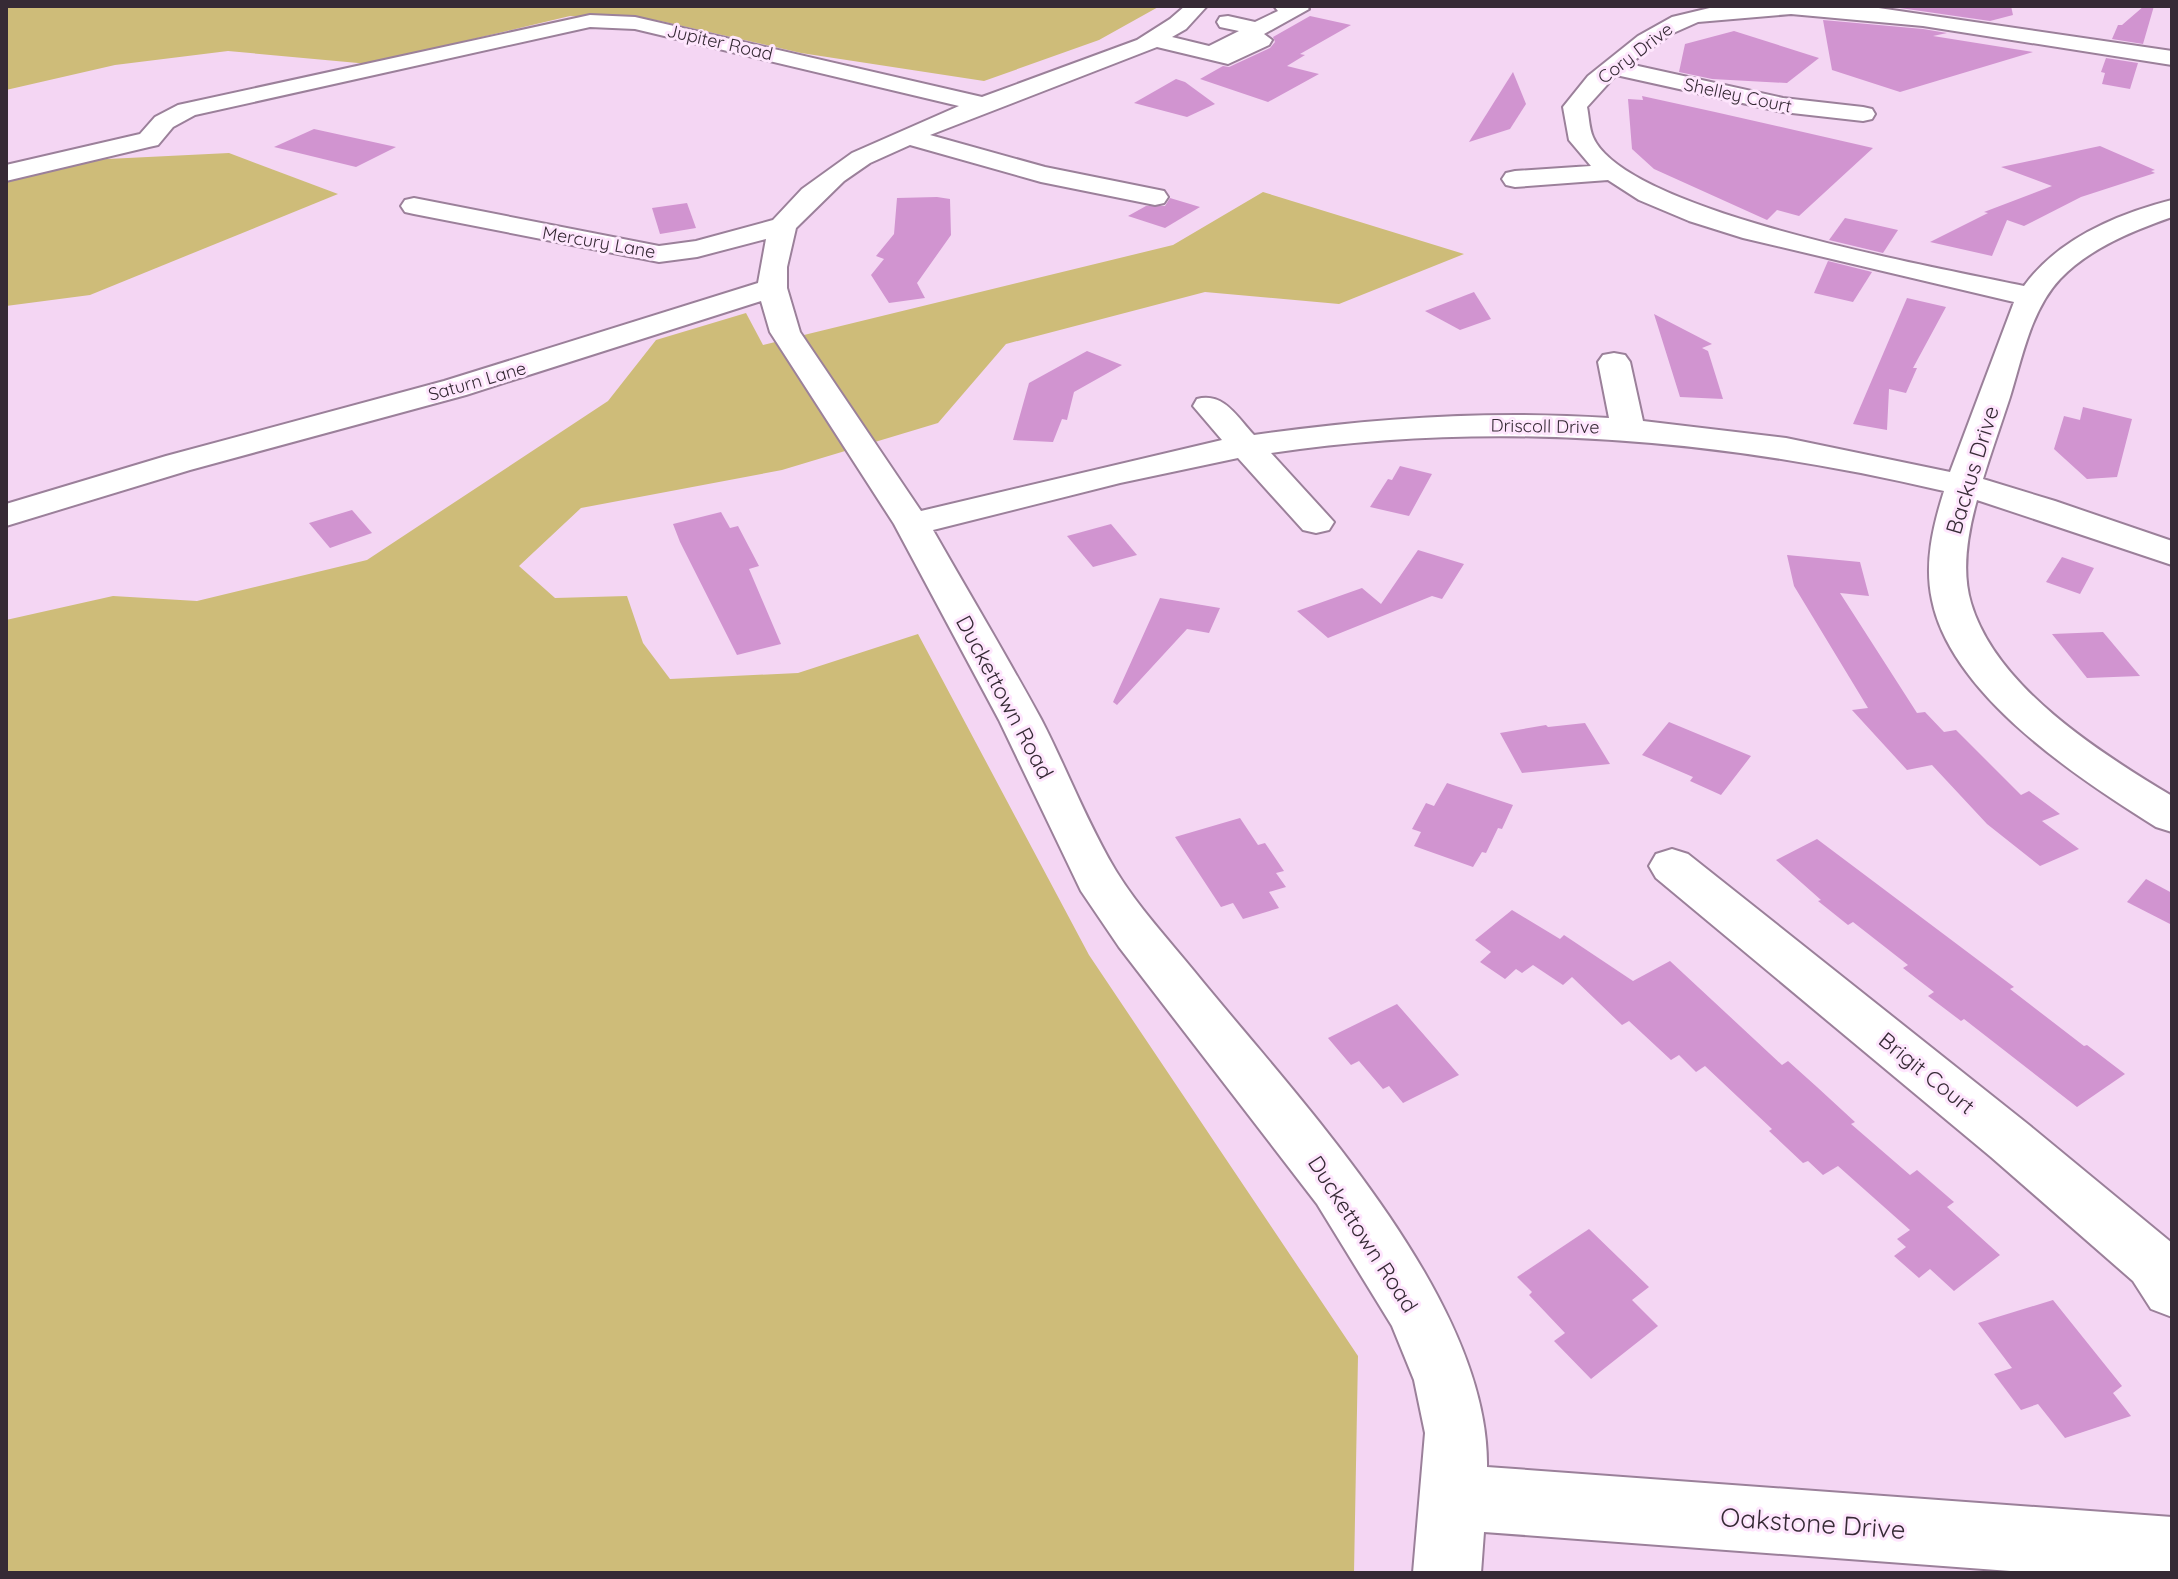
<svg xmlns="http://www.w3.org/2000/svg" width="2178" height="1579" viewBox="0 0 2178 1579" font-family="Quicksand,sans-serif">
<style>
.green{fill:#cebc79}
.building{fill:#d194d0}
.lines{fill:none;stroke-linecap:round;stroke-linejoin:round}
.minor-casing{stroke:#9b809a;stroke-width:4}
.minor{fill:#fff;fill-rule:evenodd}
.labels{text-anchor:middle;dominant-baseline:central;stroke-width:6;stroke-linejoin:round;paint-order:stroke}
.far-street-label{font-size:18px;fill:#362a35;stroke:#fee6fd}
.street-label{font-size:22px;fill:#362a35;stroke:#fee6fd}
.near-street-label{font-size:26px;fill:#362a35;stroke:#fee6fd}
</style>
<rect width="100%" height="100%" fill="#f4d6f3"/>
<!-- green -->
<g class="green">
<path d="M6,6h1154l-61,34 -115,41 -183,-28 -145,-33 -86,-4 -201,48 -141,-13 -113,14 -109,25z"/>
<path d="M229,153l109,41 -248,101 -84,11v-142z"/>
<path d="M1263,192l201,62 -125,50 -134,-12 -199,52 -68,79 -156,47 -201,38 -62,58 36,32 72,-2 16,47 27,36 128,-6 120,-39 171,321 269,401 -4,217h-1348v-953l107,-24 84,5 170,-41 241,-159 48,-61 90,-27 17,32 410,-100z"/>
</g>
<!-- building -->
<g class="building">
<path d="M1886,6h125l2,9 -23,6z"/>
<path d="M2144,6h10l-11,38 -31,-5 6,-14h4z"/>
<path d="M1310,16l41,9 -51,29 5,1 -18,11 32,8 -51,28 -68,-23 23,-13 6,1 41,-19 5,-6 -2,-5z"/>
<path d="M1823,20l100,9 24,4 -14,3 100,16 -133,40 -68,-22z"/>
<path d="M1734,31l85,27 -32,25 -75,-4 -33,-7 6,-28z"/>
<path d="M2106,58l32,5 -8,26 -28,-5 3,-11 -4,-1z"/>
<path d="M1513,72l13,32 -16,25 -41,13z"/>
<path d="M1176,79l9,3 30,22 -28,13 -53,-14z"/>
<path d="M1642,96l73,16 158,36 -74,68 -22,-6 -10,10 -113,-51 -22,-20 -4,-50 15,1z"/>
<path d="M314,129l82,18 -40,20 -82,-20z"/>
<path d="M2100,146l55,24 -4,1 4,2 -74,24 -57,29 -17,-6 -15,36 -62,-14 58,-29 -4,-1 68,-26 -51,-19z"/>
<path d="M937,197l13,2 1,36 -34,48 8,15 -36,5 -18,-28 13,-16 -8,-3 18,-22 3,-36z"/>
<path d="M1170,198l30,9 -35,21 -37,-12 18,-10h19z"/>
<path d="M687,203l9,25 -36,6 -8,-26z"/>
<path d="M1845,218l53,12 -15,23 -54,-13z"/>
<path d="M1828,261l44,11 -19,30 -39,-9z"/>
<path d="M1474,292l17,27 -31,11 -35,-19z"/>
<path d="M1907,298l39,9 -33,61h4l-11,25 -17,-4 -2,41 -34,-6z"/>
<path d="M1654,314l58,30 -10,4 6,3 15,48 -43,-2z"/>
<path d="M1087,351l35,14 -48,27 -7,28 -5,-1 -9,23 -40,-2 16,-57z"/>
<path d="M2083,407l49,12 -15,58 -30,2 -33,-30 10,-33 16,4z"/>
<path d="M1400,466l32,8 -23,42 -39,-9 18,-28 4,1z"/>
<path d="M352,510l20,23 -42,15 -21,-25z"/>
<path d="M721,512l9,16 8,-2 21,40 -10,3 32,75 -44,11 -57,-113 -7,-18z"/>
<path d="M1111,524l26,31 -44,12 -26,-31z"/>
<path d="M1418,550l46,14 -22,35 -10,-3 -104,42 -31,-27 65,-23 19,16z"/>
<path d="M1787,555l73,7 9,34 -29,-3 77,120 8,-1 19,20 12,-2 65,65 8,-4 31,23 -18,7 37,28 -39,17 -53,-42 -55,-59 -25,5 -55,-60 16,-2 -74,-122z"/>
<path d="M2062,557l32,11 -14,26 -34,-12z"/>
<path d="M1160,598l60,10 -11,25 -22,-4 -70,76 -4,-3z"/>
<path d="M2103,632l37,44 -53,2 -35,-44z"/>
<path d="M1669,722l82,34 -30,39 -31,-14 3,-4 -51,-22z"/>
<path d="M1585,723l25,41 -88,9 -22,-40 46,-8 2,2z"/>
<path d="M1447,783l66,22 -11,24 -4,-1 -12,25 -4,-1 -9,15 -59,-21 7,-14 -9,-3 14,-26 8,3z"/>
<path d="M1240,818l18,27 7,-2 19,28 -8,2 10,14 -17,5 10,16 -36,11 -10,-16 -12,4 -46,-70z"/>
<path d="M1817,839l197,148 -4,2 74,57 3,-1 38,29 -48,33 -113,-88 -3,2 -33,-25 6,-4 -31,-24 5,-3 -55,-43 -5,3 -30,-24 3,-1 -45,-40z"/>
<path d="M2146,879l26,14v32l-45,-23z"/>
<path d="M1512,910l48,29 4,-4 69,46 37,-20 112,104 6,-4 29,26 38,35 -4,2 59,51 7,-5 37,32 -7,5 53,48 -46,36 -24,-22 -11,9 -25,-22 12,-9 -9,-8 13,-9 -72,-64 -15,9 -15,-14 -5,2 -34,-32 3,-2 -67,-63 -9,6 -17,-17 -8,5 -42,-39 -7,4 -50,-48 -9,8 -30,-20 -11,8 -6,-4 -11,10 -25,-17 11,-10 -16,-12z"/>
<path d="M1397,1004l62,71 -56,28 -14,-17 -6,3 -24,-28 -8,4 -23,-27z"/>
<path d="M1589,1229l60,58 -17,13 26,26 -67,53 -37,-38 11,-8 -36,-38 3,-3 -15,-15z"/>
<path d="M2053,1300l69,86 -9,7 18,23 -66,22 -27,-34 -17,6 -27,-36 18,-6 -34,-45z"/>
</g>
<g class="lines">
<defs>
<g id="minor">
<path d="M1185,6h22l-21,23 -14,8 37,9 30,-15 -19,-4 -3,-5 3,-5 8,-1 27,6 23,-11 -4,-5h32l3,3 -45,25 8,6 -3,5 -41,19 -71,-17 -227,88 115,32 119,24 4,6 -4,6 -9,2 -114,-23 -131,-37 -40,18 -26,18 -48,47 -9,39v21l13,44 121,179 301,-71 -29,-34 4,-7c27,-7 40,18 57,36 118,-17 236,-25 355,-17l-11,-56 5,-7 11,-2 11,2 5,7 13,59 143,17 164,34 64,-170 -271,-64 -54,-17 -50,-21 -31,-20 -93,7 -9,-2 -4,-6 4,-6 9,-2 76,-5 -22,-26 -6,-33 25,-31 50,-40 34,-19 46,-11h147l307,45v14l-249,-39 -132,-12 -93,8 -27,12 -42,30 154,34 80,9 9,2 3,5 -3,5 -9,2 -80,-9 -167,-37 -29,32c2,9 2,21 6,30 33,76 348,131 431,149 34,-47 93,-72 148,-86v17c-40,14 -82,31 -112,62 -29,31 -38,79 -50,118 -9,28 -19,55 -27,82l72,22 117,40v24l-195,-65c-9,32 -16,70 -6,103 25,84 129,150 201,193v36l-16,-5c-77,-48 -205,-132 -224,-227 -8,-37 1,-74 12,-109 -223,-52 -446,-72 -673,-38l63,69 -5,8 -13,3 -13,-3 -65,-72 -118,25 -187,47c36,63 73,125 108,189 26,50 46,104 75,152 22,36 52,68 78,100 103,127 296,327 293,496l685,50v56h-136l-552,-41 -3,41h-68l12,-140 -11,-53 -22,-54 -75,-122 -198,-257 -38,-56 -82,-171 -105,-196 -124,-192 -9,-31 -295,94 -276,75 -184,56v-22l160,-48 278,-75 314,-98 8,-44 -69,18 -38,5 -245,-48 -9,-2 -4,-6 4,-6 9,-2 245,48 37,-5 77,-21 29,-31 50,-36 107,-47 -324,-77 -45,-2 -395,88 -22,12 -15,18 -9,2 -143,34v-16l134,-31 15,-17 23,-12 412,-90 45,2 347,80 155,-57 33,-21z"/>
<path d="M1672,849l16,5 341,271 143,118v74l-21,-8 -18,-28 -142,-124 -335,-279 -7,-12 7,-12z"/>
</g>
</defs>
<!-- minor casing -->
<use href="#minor" class="minor-casing"/>
<!-- minor -->
<use href="#minor" class="minor"/>
</g>
<g class="labels">
<!-- far-street labels -->
<g class="far-street-label">
<text transform="translate(720 42) rotate(13)">Jupiter Road</text>
<text transform="translate(1635 53) rotate(-37)">Cory Drive</text>
<text transform="translate(1738 95) rotate(12)">Shelley Court</text>
<text transform="translate(599 242) rotate(10)">Mercury Lane</text>
<text transform="translate(477 381) rotate(-16)">Saturn Lane</text>
<text transform="translate(1545 426) rotate(1)">Driscoll Drive</text>
</g>
<!-- street labels -->
<g class="street-label">
<text transform="translate(1972 470) rotate(-73)">Backus Drive</text>
<text transform="translate(1005 697) rotate(62)">Duckettown Road</text>
<text transform="translate(1927 1073) rotate(39)">Brigit Court</text>
<text transform="translate(1363 1234) rotate(57)">Duckettown Road</text>
</g>
<!-- near-street labels -->
<g class="near-street-label">
<text transform="translate(1813 1523) rotate(4)">Oakstone Drive</text>
</g>
</g>
<!-- border -->
<rect width="2178" height="1579" fill="none" stroke="#362a35" stroke-width="16"/>
</svg>
